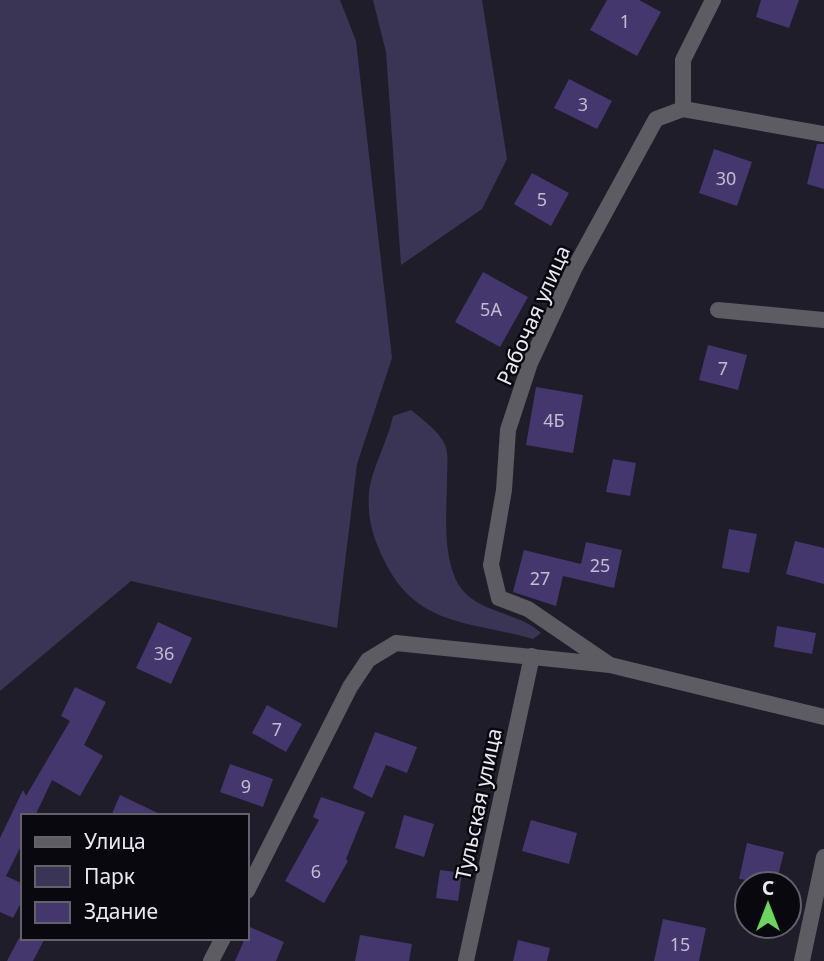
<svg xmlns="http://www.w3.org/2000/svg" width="824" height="961" viewBox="0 0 824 961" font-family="'Noto Sans',sans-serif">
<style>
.green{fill:#3b3555}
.building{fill:#43376e}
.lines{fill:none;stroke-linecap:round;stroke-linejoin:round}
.minor{stroke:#5d5c62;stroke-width:16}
.labels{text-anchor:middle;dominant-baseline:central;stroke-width:5;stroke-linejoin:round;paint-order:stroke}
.number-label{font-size:18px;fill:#c1bdd2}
.street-label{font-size:21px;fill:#ebeaf3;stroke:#09080e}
</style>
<rect width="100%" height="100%" fill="#1f1d2a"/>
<!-- green -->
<g class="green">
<path d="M0,0h340l16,41 36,317 -35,106 -20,164 -206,-47 -131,110z"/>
<path d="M373,0h109l25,159 -25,50 -81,56 -15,-213z"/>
<path d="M411,410c13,11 27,20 34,35 4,10 2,22 2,33 0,32 -5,71 9,102 16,34 61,30 85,53l-8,6c-63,-18 -117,-12 -149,-79 -11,-22 -17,-42 -15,-67 2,-23 19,-52 24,-77z"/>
</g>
<!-- building -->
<g class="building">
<path d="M607,0h32l22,12 -24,44 -47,-26z"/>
<path d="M761,0h38l-10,28 -33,-11z"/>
<path d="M569,79l43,22 -15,28 -43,-21z"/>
<path d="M817,144h7v45l-17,-5z"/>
<path d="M714,149l38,13 -15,44 -38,-13z"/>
<path d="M532,173l37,20 -18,33 -37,-22z"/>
<path d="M483,272l45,25 -28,50 -45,-25z"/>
<path d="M708,345l39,10 -9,35 -39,-10z"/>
<path d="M536,387l47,8 -10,58 -47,-8z"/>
<path d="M613,459l23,4 -6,33 -24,-4z"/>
<path d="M729,529l28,5 -8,39 -27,-5z"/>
<path d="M795,541l29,7v36l-38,-10z"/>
<path d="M586,542l36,8 -8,38 -51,-12 -7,30 -43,-14 11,-42 57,14z"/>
<path d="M158,622l34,16 -21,46 -35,-16z"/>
<path d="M777,626l39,7 -4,21 -38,-7z"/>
<path d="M75,687l31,15 -22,43 19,11 -23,40 -28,-16 -17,36h-12v26l-17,34 17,8v15l-10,19 -13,-6v-74l23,-48 3,6 44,-75 -9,-5z"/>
<path d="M267,705l35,19 -16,28 -34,-19z"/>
<path d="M375,732l42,15 -10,26 -21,-8 -14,33 -19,-10z"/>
<path d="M230,764l43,15 -10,28 -43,-15z"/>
<path d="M120,795l44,21h-53z"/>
<path d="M321,797l44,15 -19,47 2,2 -24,42 -39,-22 34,-61 -6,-3z"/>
<path d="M404,815l30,9 -10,33 -29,-9z"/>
<path d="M531,820l46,13 -8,31 -47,-13z"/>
<path d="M747,843l37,9 -8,32 -37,-5z"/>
<path d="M440,870l22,3 -4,28 -22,-3z"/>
<path d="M663,919l43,9 -7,33h-45z"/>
<path d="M250,927l34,15 -8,19h-41z"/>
<path d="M360,935l52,9 -3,17h-54z"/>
<path d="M19,938h26l-12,23h-26z"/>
<path d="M518,940l32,8 -3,13h-34z"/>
</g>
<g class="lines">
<!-- minor -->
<g class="minor">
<path d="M683,109l141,25"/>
<path d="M718,310l106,10"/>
<path d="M610,665l-82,-56 -29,-11 -8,-33 13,-75 4,-60 22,-67 44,-94 82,-150 27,-10v-49l30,-60"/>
<path d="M247,891l103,-204 18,-27 28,-17 214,22 214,52"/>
<path d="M211,961l12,-23"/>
<path d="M466,961l66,-305"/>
<path d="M802,961l22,-104"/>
</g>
</g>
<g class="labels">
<!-- number labels -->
<g class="number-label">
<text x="625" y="21">1</text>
<text x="583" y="104">3</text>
<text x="726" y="178">30</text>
<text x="542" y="199">5</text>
<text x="491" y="309">5А</text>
<text x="723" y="368">7</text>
<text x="554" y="420">4Б</text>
<text x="600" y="565">25</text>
<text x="540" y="578">27</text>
<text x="164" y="653">36</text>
<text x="277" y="729">7</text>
<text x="246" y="786">9</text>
<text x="316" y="871">6</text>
<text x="680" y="944">15</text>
</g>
<!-- street labels -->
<g class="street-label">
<text transform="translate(533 315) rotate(-66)">Рабочая улица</text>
<text transform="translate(478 804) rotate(-78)">Тульская улица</text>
</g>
</g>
<!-- legend -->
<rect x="21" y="814" width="228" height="126" fill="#09080e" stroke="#63626a" stroke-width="2"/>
<rect x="35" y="837" width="35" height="10" fill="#5d5c62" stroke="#63626a" stroke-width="2"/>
<text x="84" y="849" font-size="21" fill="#ebeaf3">Улица</text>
<rect x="35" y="866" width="35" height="21" fill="#3b3555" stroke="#63626a" stroke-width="2"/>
<text x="84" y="884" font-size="21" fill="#ebeaf3">Парк</text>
<rect x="35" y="902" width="35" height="21" fill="#43376e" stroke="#63626a" stroke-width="2"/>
<text x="84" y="919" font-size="21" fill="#ebeaf3">Здание</text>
<!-- north arrow -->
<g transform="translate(768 905)"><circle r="33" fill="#09080e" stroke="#63626a" stroke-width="2"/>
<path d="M0-5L12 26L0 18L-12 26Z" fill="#6dd361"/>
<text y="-10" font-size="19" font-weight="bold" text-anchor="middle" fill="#ebeaf3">С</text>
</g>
</svg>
